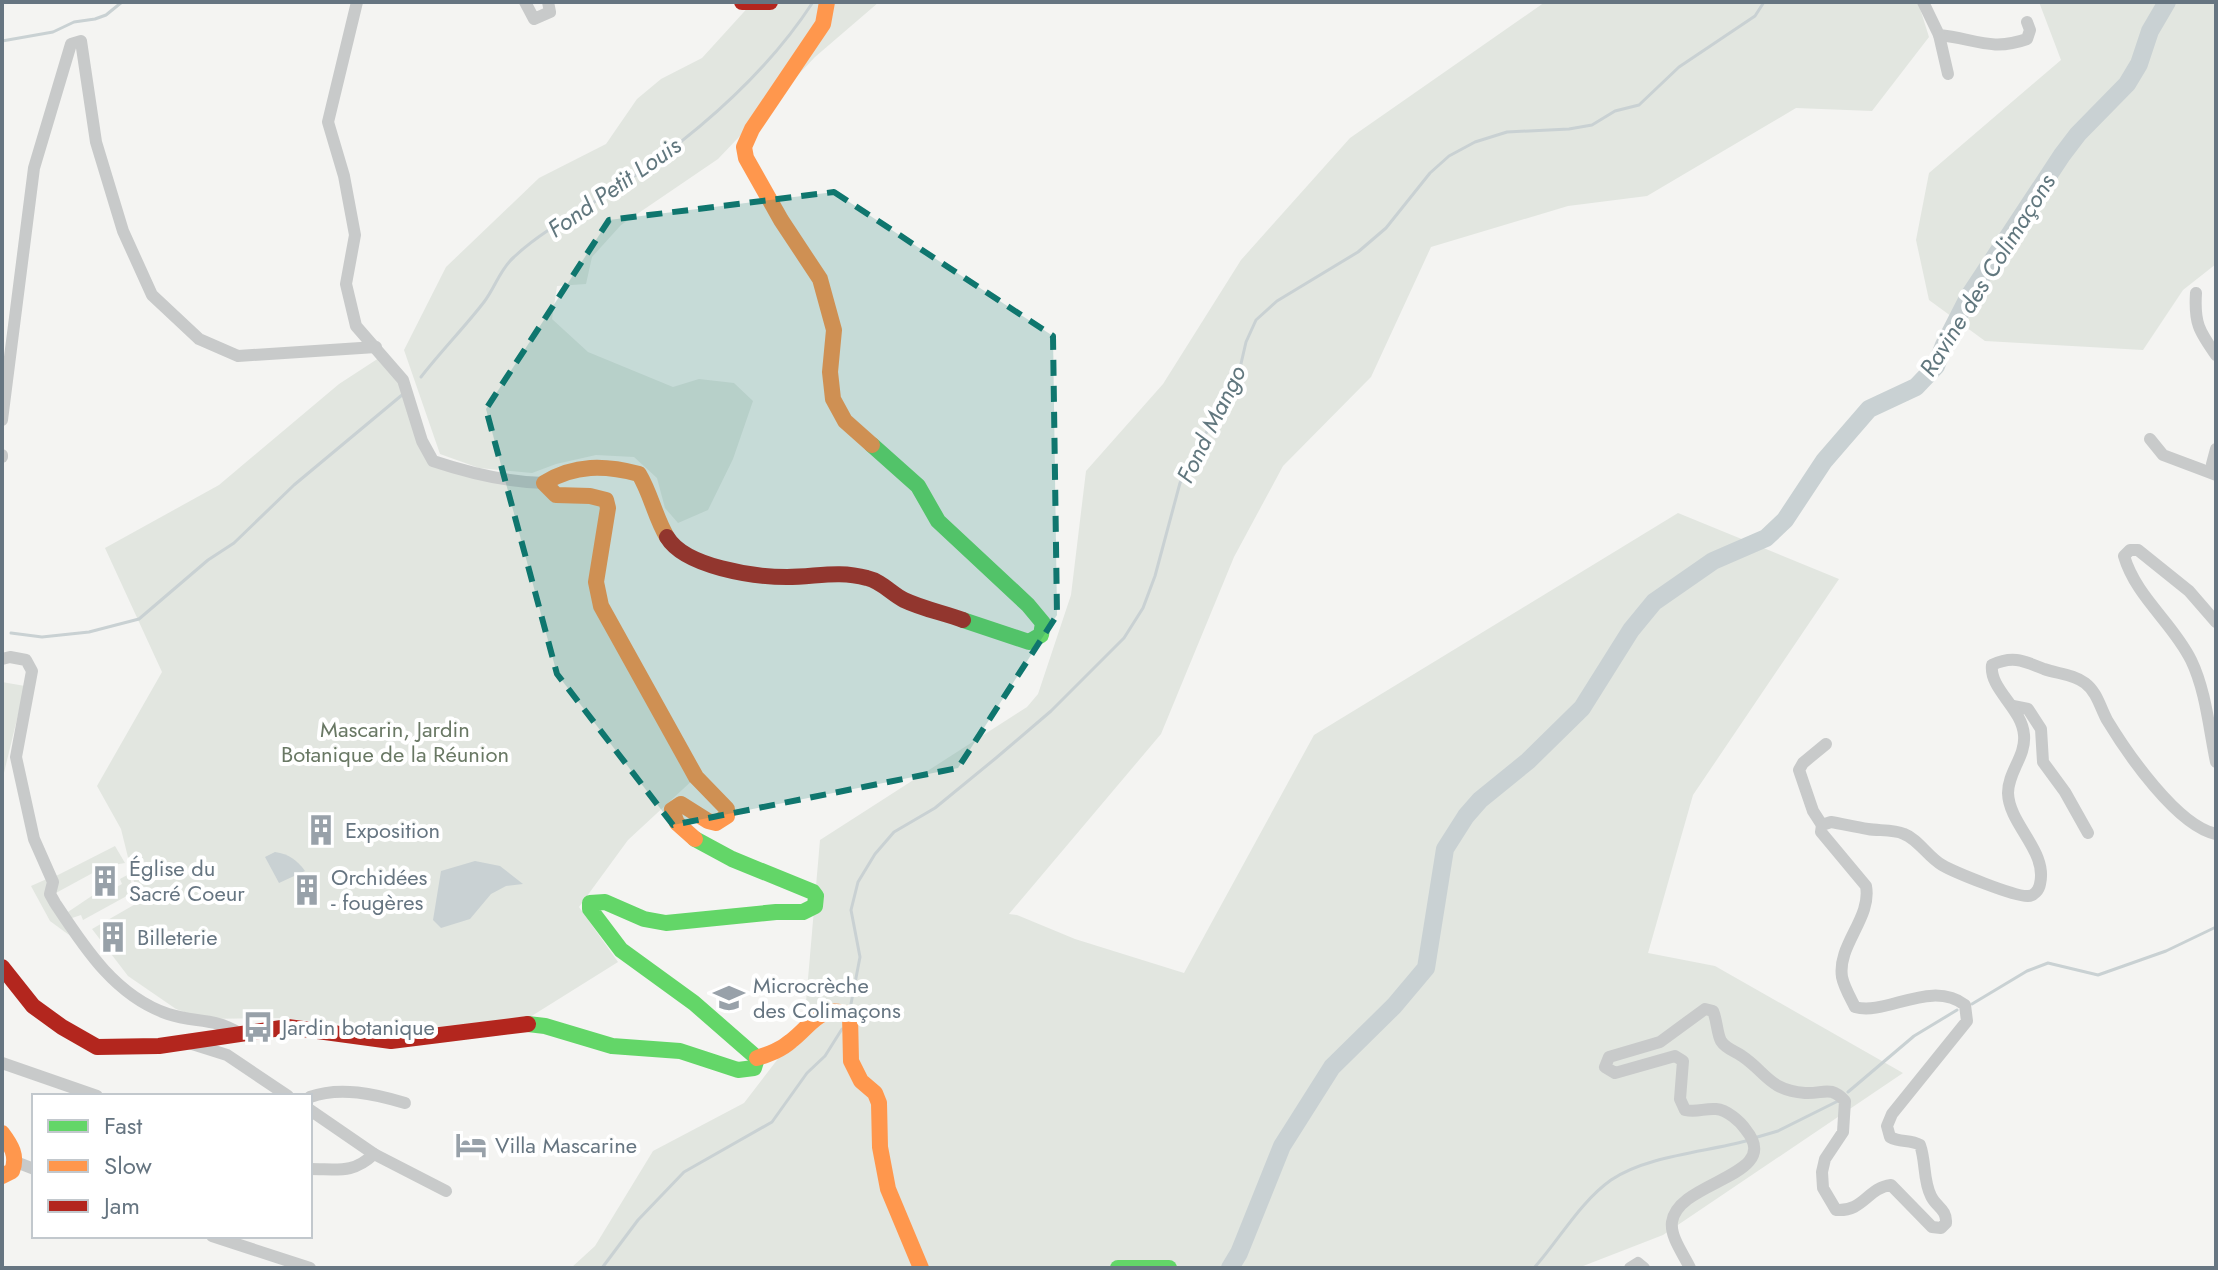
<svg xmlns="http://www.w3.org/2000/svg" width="2218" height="1270" viewBox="0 0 2218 1270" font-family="Jost,sans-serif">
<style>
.green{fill:#e2e6e0}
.water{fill:#c9d1d3}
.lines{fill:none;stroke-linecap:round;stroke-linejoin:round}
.stream{stroke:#c9d1d3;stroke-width:3}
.river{stroke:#c9d1d3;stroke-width:18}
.street{stroke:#c8caca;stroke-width:12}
.fast{stroke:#63d668;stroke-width:16}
.slow{stroke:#ff974d;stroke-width:16}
.jam{stroke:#b3261e;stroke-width:16}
.marked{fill:#0f766e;fill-opacity:0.2;stroke:#0f766e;stroke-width:6;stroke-dasharray:16 10;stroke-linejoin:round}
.labels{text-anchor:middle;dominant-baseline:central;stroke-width:8;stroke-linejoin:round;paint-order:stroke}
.park-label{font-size:22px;fill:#697864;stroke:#fff}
.poi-label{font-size:22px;fill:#667581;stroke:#fff;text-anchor:start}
.water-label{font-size:24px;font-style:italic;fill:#61777e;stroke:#fff}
</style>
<rect width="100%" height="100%" fill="#f4f4f2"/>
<!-- green -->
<g class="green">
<path d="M753,2h126l-64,55 -97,102 -97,66 -29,32 -6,27 -29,2 -5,33 36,33 85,35 26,-8 35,4 19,18 -20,58 -25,51 -30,13 -13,-15 -8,-30 -23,-21 -38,-2 -40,9 -24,9 -53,-5 -39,-14 -36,-104 42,-83 93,-89 67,-34 31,-45 24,-20 41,-21z"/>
<path d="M1545,2h373l11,35 -57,74 -76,-3 -149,88 -79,10 -137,41 -60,130 -88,89 -49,91 -73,177 -152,180 8,1 58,24 109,34 130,-238 364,-222 161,66 -146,216 -45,158 67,13 188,107 -240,162 -85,33h-1007l24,-22 58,-95 91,-48 60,-78 16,-185 207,-133 11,-13 33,-99 15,-124 77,-87 78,-124 109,-122z"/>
<path d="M2039,2h177v262l-33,26 -40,60 -158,-9 -56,-41 -13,-60 13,-67 132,-113z"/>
<path d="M382,356l21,24 30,81 115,30 58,9 -10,82 100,195 -68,63 -49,67 39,55 -88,55 -122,13 -129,-12 -75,1 -28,-10 -48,-33 -36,-47 47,-27 -18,-73 -24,-43 65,-114 -57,-124 114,-63 120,-101z"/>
<path d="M2,682l23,4 -23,95z"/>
<path d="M115,846l10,17 -12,2 -2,-2 -57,31 2,-18z"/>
<path d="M129,874l5,18 -51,28 -2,-5 -12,4 -4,-5 43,-29 3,5 11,-6 -2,-5z"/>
<path d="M49,878l-1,21 21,36 -19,-14 -19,-35z"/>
</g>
<!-- water -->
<g class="water">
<path d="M275,852c14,2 22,8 30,19l-26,12 -14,-26z"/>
<path d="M475,861l25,5 23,18 -17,2 -15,8 -21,25 -29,9 -8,-8 8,-49z"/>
</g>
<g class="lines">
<!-- stream -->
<g class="stream">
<path d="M2,41l51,-9 21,-10 21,-3 11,-4 16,-13"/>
<path d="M421,377c20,-26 43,-49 63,-75 11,-14 16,-33 30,-45 31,-29 71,-48 106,-71 73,-49 145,-110 193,-184"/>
<path d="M11,633l31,4 47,-5 50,-13 69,-59 26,-17 60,-58 108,-90"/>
<path d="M1972,1004l55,-33 21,-8 50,12 68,-24 50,-24"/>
<path d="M850,1009l10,-52 -9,-47 7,-28 17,-28 19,-22 41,-24 61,-50 55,-47 73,-73 19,-30 12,-32 25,-93 60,-115 6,-26 10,-22 21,-19 81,-49 28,-24 44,-55 19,-17 26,-14 32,-10 62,-3 23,-4 23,-14 24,-6 40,-38 76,-51 9,-14"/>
<path d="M1848,1092l66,-56 43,-26"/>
<path d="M1754,1138l24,-7 60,-30"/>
<path d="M602,1268l36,-48 46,-48 88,-50 35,-49 18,-17 17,-27"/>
<path d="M1534,1268c25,-28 46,-66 77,-88 35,-24 94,-28 135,-39"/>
</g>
<!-- river -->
<path class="river" d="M1230,1268l9,-15 43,-107 50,-79 62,-61 32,-38 19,-119 21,-33 14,-16 48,-39 54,-53 49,-78 23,-28 59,-41 53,-23 19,-18 39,-59 45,-52 47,-22 20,-21 8,-21 25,-49 93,-141 16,-21 49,-50 12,-20 11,-33 17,-29"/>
<!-- street -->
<g class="street">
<path d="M357,2l-29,120 16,54 11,59 -9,49 10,42 47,54 19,61 11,20c36,12 72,21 111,22"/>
<path d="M525,2l9,17 16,-7 -2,-10"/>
<path d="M1923,2l16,33c34,3 52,17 88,4l3,-9 -3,-8"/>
<path d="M1939,35l9,39"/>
<path d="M2196,293c-2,30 3,38 20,62"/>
<path d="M2,420l32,-252 37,-124 10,-3 15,101 27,89 29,64 47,44 39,17 138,-9"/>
<path d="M2150,439l13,16 53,20"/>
<path d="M2216,449l-4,15 4,8"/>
<path d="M2,455v2"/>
<path d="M2216,622l-27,-31 -51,-41h-8l-6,6c12,41 49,67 67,104 15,31 18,69 25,102"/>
<path d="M2,659l8,-2 16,3 6,11 -16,86 18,82 19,43 -3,12 5,9c29,44 60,93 113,111 27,9 45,3 71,19"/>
<path d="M2013,706l15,3 13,20 2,33 22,30 23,41"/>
<path d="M1822,825l-9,-14 -14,-41 4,-7 23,-19"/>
<path d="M189,1043l38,12 61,41"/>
<path d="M2,1063l95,33"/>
<path d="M310,1097c30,-11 65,-3 95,6"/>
<path d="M310,1110l64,44 72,37"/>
<path d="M16,1162l18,7"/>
<path d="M310,1169c28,0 43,5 64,-15"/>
<path d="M212,1236l98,32"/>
<path d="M1630,1268l8,-5 6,5"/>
<path d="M1690,1268c-6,-13 -20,-31 -18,-46 6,-42 112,-45 74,-92 -6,-9 -19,-20 -30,-21 -12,-1 -19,4 -31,1l-5,-11 3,-38 -8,-5 -60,17 -10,-6 4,-10 51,-15 45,-33 8,2c4,9 4,23 8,30 5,8 14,10 21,15 25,17 27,34 63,37 19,1 25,-8 40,8l-2,31 -18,27 -3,13 1,16 13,22c28,2 31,-22 55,-25l41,42 9,1 5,-5c1,-14 -10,-16 -15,-27 -8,-15 -5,-35 -11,-51 -10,-6 -20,-2 -30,-8l-3,-11 5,-12 75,-93 -2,-16c-34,-26 -79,11 -110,2 -5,-10 -11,-20 -13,-30 -5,-32 30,-59 24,-91l-45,-54 1,-7 9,-3c12,2 24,5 37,7 11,2 25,0 36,5 14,5 24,23 38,31 12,7 73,32 86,31 6,0 11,-6 12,-12 8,-33 -31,-59 -32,-91 0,-21 18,-37 16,-58 -2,-27 -35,-46 -32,-70 21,-10 32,-4 52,4 14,5 29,5 41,14 12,9 15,24 22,37 20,33 70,106 109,114"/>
</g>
<!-- fast -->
<g class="fast">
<path d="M872,445l46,41 20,35 90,84 15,18 -2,12 -12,7 -66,-22"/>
<path d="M695,839l37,20 81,33 3,4 -1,10 -12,6h-27l-110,11 -22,-4 -39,-17 -15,1v6l31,41 73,53 63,55"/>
<path d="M528,1024l17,2 67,20 68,5 58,19 16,-2 3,-10"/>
<path d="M1118,1268h51"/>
</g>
<!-- slow -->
<g class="slow">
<path d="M827,2l-4,22 -71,105 -8,18 2,11 35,62 39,59 14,51 -4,42 3,27 12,22 27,24"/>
<path d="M667,537c-12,-20 -16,-43 -28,-63 -34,-9 -64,-10 -95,9l12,12 34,1 16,4 2,8 -12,74 5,24 95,171 31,32v7l-11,7 -8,-2 -27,-17 -9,6 5,13 18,16"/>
<path d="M757,1058c12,-4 24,-8 34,-17 21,-16 29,-38 59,-26l1,46 10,20 14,12 4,10 1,44 8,42 33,79"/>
<path d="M2,1133c9,12 16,23 10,38l-10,5"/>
</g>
<!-- jam -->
<g class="jam">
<path d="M742,2h28"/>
<path d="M667,537c18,30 87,40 120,40 29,0 51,-7 80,1 14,3 25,16 37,22 19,9 40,13 59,20"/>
<path d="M2,967l31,39 29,21 35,20 62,-1 129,-19 103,14 137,-17"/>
</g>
</g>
<!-- marked area -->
<path class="marked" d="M834,192l219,144 4,279 -99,153 -285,57 -116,-151 -71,-265 123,-189z"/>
<!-- icons -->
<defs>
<symbol id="building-bare" viewBox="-9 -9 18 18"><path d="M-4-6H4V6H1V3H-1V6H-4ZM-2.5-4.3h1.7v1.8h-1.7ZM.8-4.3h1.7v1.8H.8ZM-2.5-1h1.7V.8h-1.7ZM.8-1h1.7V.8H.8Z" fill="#98a1a9" stroke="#fff" stroke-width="2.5" paint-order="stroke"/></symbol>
<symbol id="school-bare" viewBox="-9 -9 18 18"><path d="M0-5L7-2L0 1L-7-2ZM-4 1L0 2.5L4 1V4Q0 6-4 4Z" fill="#98a1a9" stroke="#fff" stroke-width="2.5" paint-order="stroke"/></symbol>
<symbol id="bus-bare" viewBox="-9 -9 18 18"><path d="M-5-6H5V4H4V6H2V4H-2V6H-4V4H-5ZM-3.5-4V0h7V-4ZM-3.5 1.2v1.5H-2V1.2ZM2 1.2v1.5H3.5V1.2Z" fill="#98a1a9" stroke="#fff" stroke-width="2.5" paint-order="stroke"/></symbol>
<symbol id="hotel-bare" viewBox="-9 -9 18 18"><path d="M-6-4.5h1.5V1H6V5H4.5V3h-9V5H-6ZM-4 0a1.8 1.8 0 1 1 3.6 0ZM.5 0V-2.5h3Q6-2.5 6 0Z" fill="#98a1a9" stroke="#fff" stroke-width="2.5" paint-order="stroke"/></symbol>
</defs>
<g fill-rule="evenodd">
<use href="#building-bare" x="299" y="808" width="44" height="44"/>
<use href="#building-bare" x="83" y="859" width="44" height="44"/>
<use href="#building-bare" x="285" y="868" width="44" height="44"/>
<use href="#building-bare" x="91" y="915" width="44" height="44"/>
<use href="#school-bare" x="707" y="976" width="44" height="44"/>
<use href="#bus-bare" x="236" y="1005" width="44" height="44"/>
<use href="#hotel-bare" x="449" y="1123" width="44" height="44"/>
</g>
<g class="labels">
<!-- park labels -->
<g class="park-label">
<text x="395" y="729">Mascarin, Jardin<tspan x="395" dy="25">Botanique de la Réunion</tspan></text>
</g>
<!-- poi labels -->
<g class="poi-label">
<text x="345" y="830">Exposition</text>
<text x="129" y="868">Église du<tspan x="129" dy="25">Sacré Coeur</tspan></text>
<text x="331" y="877">Orchidées<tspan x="331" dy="25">- fougères</tspan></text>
<text x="137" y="937">Billeterie</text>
<text x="753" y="985">Microcrèche<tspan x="753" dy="25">des Colimaçons</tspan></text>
<text x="282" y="1027">Jardin botanique</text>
<text x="495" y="1145">Villa Mascarine</text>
</g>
<!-- water labels -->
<g class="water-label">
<text transform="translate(614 187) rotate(-35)">Fond Petit Louis</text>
<text transform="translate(1987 275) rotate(-58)">Ravine des Colimaçons</text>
<text transform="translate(1211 424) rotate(-64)">Fond Mango</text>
</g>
</g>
<!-- border -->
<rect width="2218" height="1270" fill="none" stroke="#667581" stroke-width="8"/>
<!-- legend -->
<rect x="32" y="1094" width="280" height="144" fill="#ffffff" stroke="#c2c8cd" stroke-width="2"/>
<rect x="48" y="1120" width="40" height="12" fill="#63d668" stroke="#c2c8cd" stroke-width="2"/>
<text x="104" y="1134" font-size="24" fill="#667581">Fast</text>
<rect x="48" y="1160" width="40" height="12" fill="#ff974d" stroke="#c2c8cd" stroke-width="2"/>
<text x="104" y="1174" font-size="24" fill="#667581">Slow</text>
<rect x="48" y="1200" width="40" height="12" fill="#b3261e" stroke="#c2c8cd" stroke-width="2"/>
<text x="104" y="1214" font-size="24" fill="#667581">Jam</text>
</svg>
